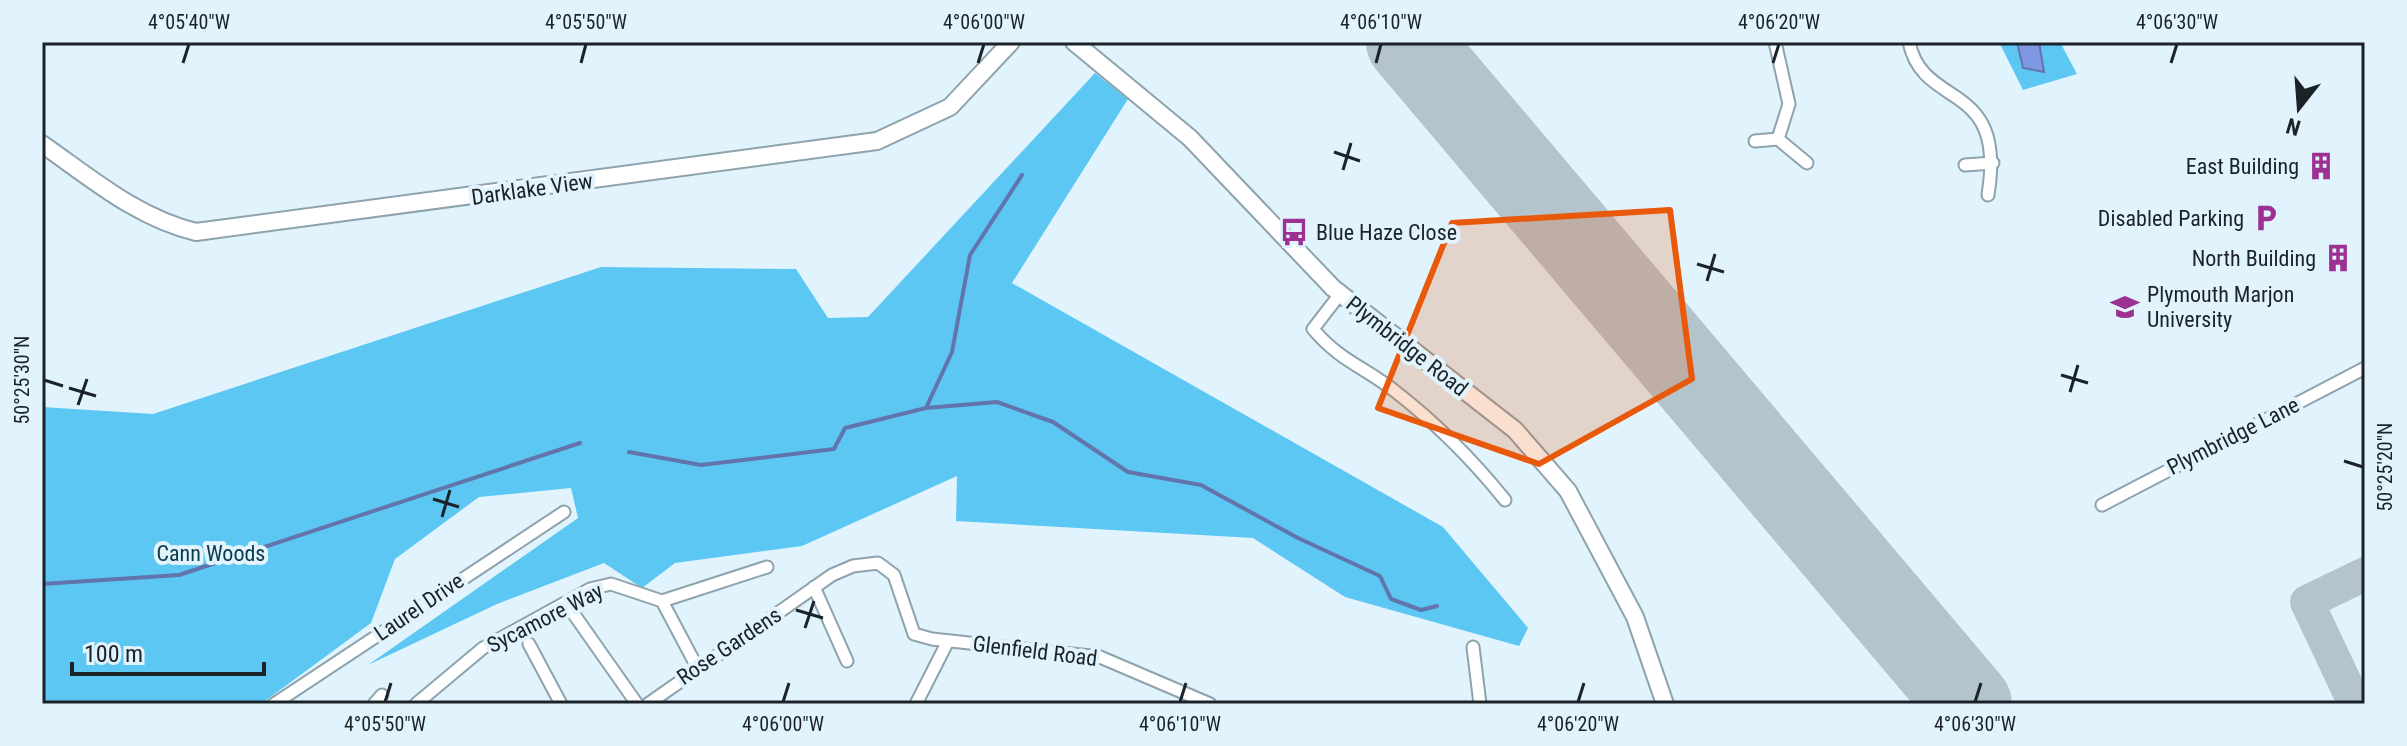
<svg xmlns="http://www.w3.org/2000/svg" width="2407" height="746" viewBox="0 0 2407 746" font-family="'Roboto Condensed',sans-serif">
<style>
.forest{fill:#5dc7f4}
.water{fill:#8097e4;stroke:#6274ac;stroke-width:2}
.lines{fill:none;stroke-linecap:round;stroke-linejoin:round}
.stream{stroke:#6274ac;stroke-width:4}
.taxiway{stroke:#b4c4cc;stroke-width:34}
.runway{stroke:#b4c4cc;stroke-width:86}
.street-casing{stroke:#8ea3ae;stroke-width:15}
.secondary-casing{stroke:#8ea3ae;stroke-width:20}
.street{stroke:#fff;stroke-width:11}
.secondary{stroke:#fff;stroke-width:16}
.marked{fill:#e8590c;fill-opacity:0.2;stroke:#e8590c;stroke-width:6;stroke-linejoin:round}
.ticks{fill:none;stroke:#1b2328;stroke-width:3}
.labels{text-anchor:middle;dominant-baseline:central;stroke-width:8;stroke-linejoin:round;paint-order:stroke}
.poi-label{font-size:22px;fill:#1b2328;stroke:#e1f3fc;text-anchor:end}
.street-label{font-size:22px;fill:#1b2328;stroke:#e1f3fc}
.park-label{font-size:22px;fill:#093a4c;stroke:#e1f3fc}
.neatline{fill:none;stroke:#1b2328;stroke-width:3}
.ticks-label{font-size:20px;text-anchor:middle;fill:#1b2328}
</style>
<rect width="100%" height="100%" fill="#e1f3fc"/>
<!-- forest -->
<g class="forest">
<path d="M1999,42h61l17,32 -54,16z"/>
<path d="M1095,73l33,26 -116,184 431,244 85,101 -9,18 -174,-49 -92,-59 -297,-17 1,-45 -155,70 -127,17 -33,25 -38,-25 -107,41 -129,61 210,-147 -7,-30 -92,9 -84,62 -24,64 -110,81h-219v-297l111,7 448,-147 195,2 32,49 40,-1z"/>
</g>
<!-- water -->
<path class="water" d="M2017,42h22l5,30 -21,-4z"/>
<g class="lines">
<!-- stream -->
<g class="stream">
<path d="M926,408l26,-56 18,-97 52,-80"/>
<path d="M629,452l72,13 133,-16 11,-21 81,-20 71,-6 56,20 75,50 73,13 97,53 82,38 11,23 30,11 16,-4"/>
<path d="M42,584l137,-9 401,-132"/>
</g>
<!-- taxiway -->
<path class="taxiway" d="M2355,704l-48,-102 58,-28"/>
<!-- runway -->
<path class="runway" d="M1409,42l560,662"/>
<defs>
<g id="street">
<path d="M1775,42l14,62 -11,35 29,24"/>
<path d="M1909,42c14,69 98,36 79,153"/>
<path d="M1755,141l23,-2"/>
<path d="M1965,165l28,-2"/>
<path d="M1340,294l-27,35c28,33 52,38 83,63 41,32 76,67 109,108"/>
<path d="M2102,505l263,-137"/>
<path d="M814,587l33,74"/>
<path d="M662,601l105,-34"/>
<path d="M566,603l71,101"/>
<path d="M529,644l32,60"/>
<path d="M1473,647l7,57"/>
<path d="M274,704l290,-192"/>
<path d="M374,704l8,-9"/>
<path d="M416,704l67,-56 107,-59 21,-5 51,17 35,66"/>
<path d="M648,704l184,-129 21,-9 25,-3 16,12 20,59 18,5 168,18 110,47"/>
<path d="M916,704l32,-63"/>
</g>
<g id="secondary">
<path d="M1074,42l116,96 143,150 182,142 53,61 67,126 30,87"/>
<path d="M42,144c49,34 95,74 154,88l681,-91 73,-34 61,-65"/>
</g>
</defs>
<!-- street casing -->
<use href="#street" class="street-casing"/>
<!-- secondary casing -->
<use href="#secondary" class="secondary-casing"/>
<!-- street -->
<use href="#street" class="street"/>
<!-- secondary -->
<use href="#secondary" class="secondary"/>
</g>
<!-- marked area -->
<path class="marked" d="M1670,210l22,169 -153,85 -161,-56 74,-185z"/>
<!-- ticks -->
<path class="ticks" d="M183,63l6,-19M581,63l5,-19M978,63l6,-19M1376,63l5,-19M1773,63l6,-19M2171,63l6,-19M1334,152l26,9M1343,170l8,-27M1697,264l27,8M1707,281l8,-27M2061,375l27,8M44,380l19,6M69,388l27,8M2070,392l8,-27M78,405l9,-26M2344,461l19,6M433,499l26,8M442,517l8,-27M796,610l27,8M805,628l9,-27M385,702l6,-19M783,702l6,-19M1180,702l6,-19M1578,702l6,-19M1975,702l6,-19"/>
<!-- icons -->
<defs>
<symbol id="building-bare" viewBox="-9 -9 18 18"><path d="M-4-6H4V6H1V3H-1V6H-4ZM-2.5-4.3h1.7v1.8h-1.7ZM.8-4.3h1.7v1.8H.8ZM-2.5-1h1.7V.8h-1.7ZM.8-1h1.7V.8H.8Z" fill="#9c3192" stroke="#e1f3fc" stroke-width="2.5" paint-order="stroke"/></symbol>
<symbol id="parking-bare" viewBox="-9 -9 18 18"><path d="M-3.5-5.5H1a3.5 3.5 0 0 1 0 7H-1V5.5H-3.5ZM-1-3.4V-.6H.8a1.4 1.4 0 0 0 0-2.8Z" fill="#9c3192" stroke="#e1f3fc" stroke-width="2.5" paint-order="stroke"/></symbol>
<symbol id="bus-bare" viewBox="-9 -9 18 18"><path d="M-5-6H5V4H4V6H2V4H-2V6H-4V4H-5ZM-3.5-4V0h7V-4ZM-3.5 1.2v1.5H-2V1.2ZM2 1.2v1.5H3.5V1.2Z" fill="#9c3192" stroke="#e1f3fc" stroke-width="2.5" paint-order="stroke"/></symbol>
<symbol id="university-bare" viewBox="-9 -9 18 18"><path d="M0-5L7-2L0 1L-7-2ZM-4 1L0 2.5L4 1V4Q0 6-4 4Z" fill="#9c3192" stroke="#e1f3fc" stroke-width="2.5" paint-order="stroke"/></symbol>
</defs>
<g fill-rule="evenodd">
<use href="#building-bare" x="2301" y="146" width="40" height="40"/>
<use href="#parking-bare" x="2246" y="198" width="40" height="40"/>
<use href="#bus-bare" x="1274" y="212" width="40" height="40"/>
<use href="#building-bare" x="2318" y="238" width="40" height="40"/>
<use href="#university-bare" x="2105" y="287" width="40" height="40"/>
</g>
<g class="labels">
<!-- poi labels -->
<g class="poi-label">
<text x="2299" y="166">East Building</text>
<text x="2244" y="218">Disabled Parking</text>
<text x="1316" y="232" text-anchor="start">Blue Haze Close</text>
<text x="2316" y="258">North Building</text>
<text x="2147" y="294" text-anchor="start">Plymouth Marjon<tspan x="2147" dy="25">University</tspan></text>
</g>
<!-- street labels -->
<g class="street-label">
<text transform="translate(532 189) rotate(-8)">Darklake View</text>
<text transform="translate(1407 346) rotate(38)">Plymbridge Road</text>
<text transform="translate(2233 436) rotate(-27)">Plymbridge Lane</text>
<text transform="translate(419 607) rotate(-34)">Laurel Drive</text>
<text transform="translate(545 618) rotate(-27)">Sycamore Way</text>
<text transform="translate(729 646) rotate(-34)">Rose Gardens</text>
<text transform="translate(1035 651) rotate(7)">Glenfield Road</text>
</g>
<!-- park labels -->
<g class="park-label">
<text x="211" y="553">Cann Woods</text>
</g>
</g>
<!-- border -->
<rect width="2407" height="746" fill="none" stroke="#e1f3fc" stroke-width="88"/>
<!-- north arrow -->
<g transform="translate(2299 108) rotate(197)" stroke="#e1f3fc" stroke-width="6" paint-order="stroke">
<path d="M0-6L14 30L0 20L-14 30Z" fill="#1b2328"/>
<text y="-12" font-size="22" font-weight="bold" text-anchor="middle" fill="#1b2328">N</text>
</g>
<!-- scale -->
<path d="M72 662v12h192v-12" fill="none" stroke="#1b2328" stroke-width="4"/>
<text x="84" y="662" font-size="24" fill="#1b2328" stroke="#e1f3fc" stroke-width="6" paint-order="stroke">100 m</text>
<rect x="44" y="44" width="2319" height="658" class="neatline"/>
<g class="ticks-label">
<text x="189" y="29">4°05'40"W</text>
<text x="586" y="29">4°05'50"W</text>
<text x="984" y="29">4°06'00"W</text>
<text x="1381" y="29">4°06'10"W</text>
<text x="1779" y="29">4°06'20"W</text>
<text x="2177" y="29">4°06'30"W</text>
<text transform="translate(22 380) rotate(-90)" y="7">50°25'30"N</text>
<text transform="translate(2385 467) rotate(-90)" y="7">50°25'20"N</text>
<text x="385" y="731">4°05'50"W</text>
<text x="783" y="731">4°06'00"W</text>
<text x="1180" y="731">4°06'10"W</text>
<text x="1578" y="731">4°06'20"W</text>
<text x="1975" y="731">4°06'30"W</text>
</g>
</svg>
